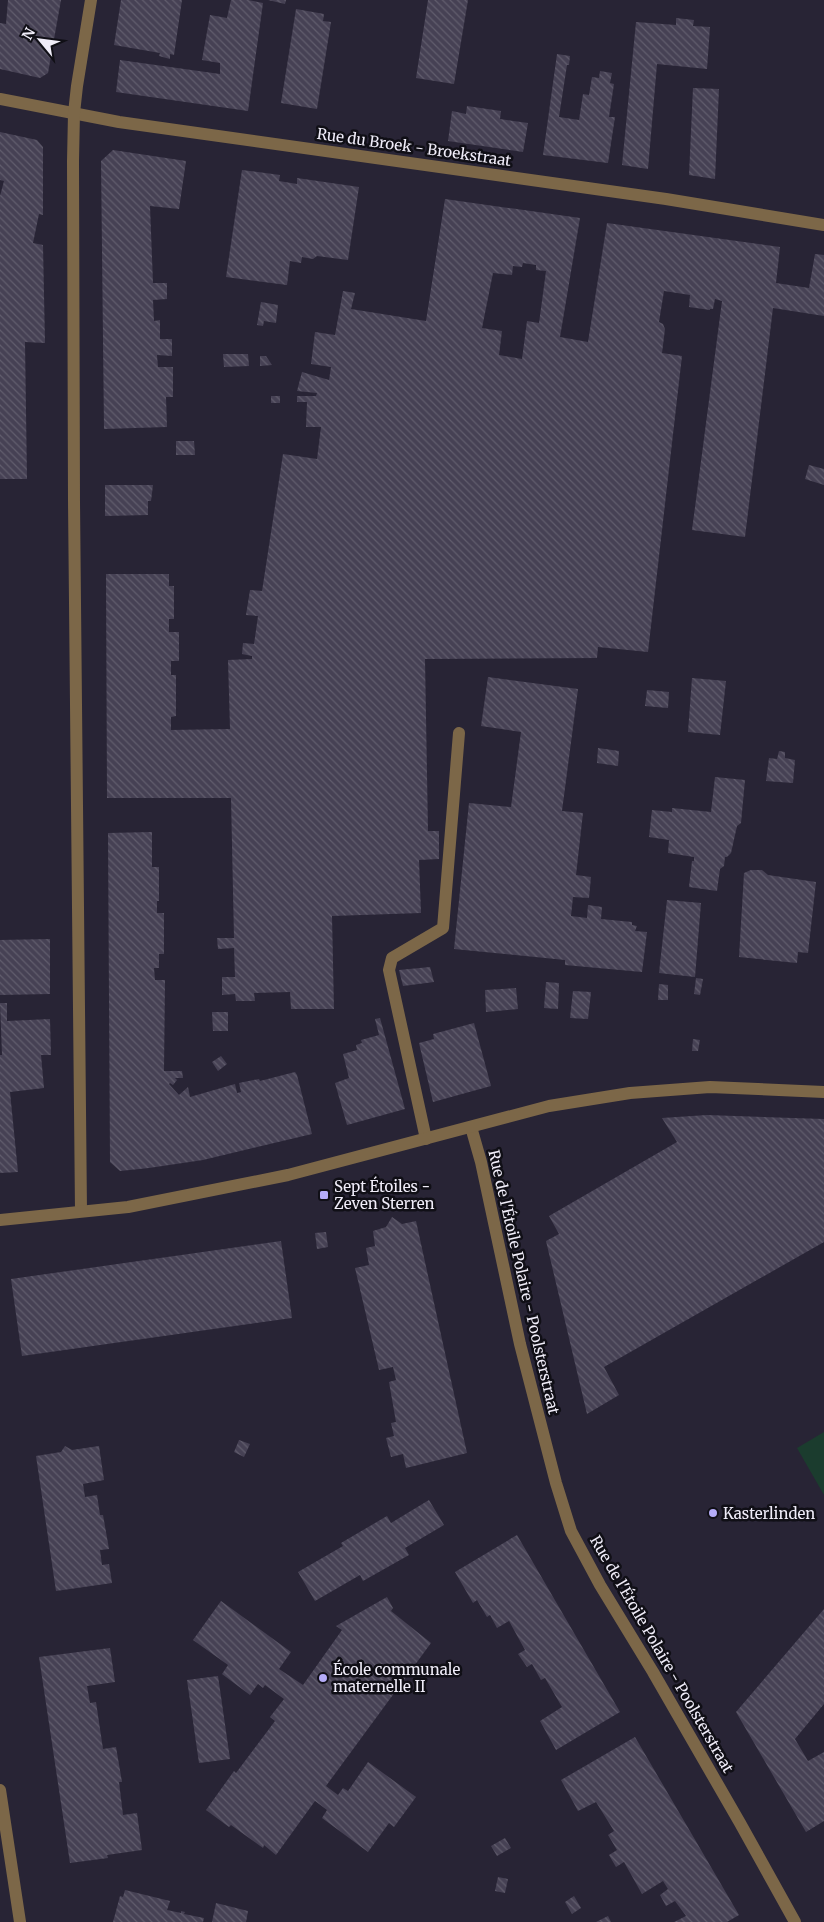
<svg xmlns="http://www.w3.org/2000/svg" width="824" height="1922" viewBox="0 0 824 1922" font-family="Merriweather,serif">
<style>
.green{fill:#1b3c2e}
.building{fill:url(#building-back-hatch);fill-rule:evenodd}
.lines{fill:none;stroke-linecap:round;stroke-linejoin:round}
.minor{stroke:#7c6748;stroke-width:12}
.poi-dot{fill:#b5acf8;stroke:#100f16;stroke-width:2}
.labels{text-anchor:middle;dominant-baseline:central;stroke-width:5;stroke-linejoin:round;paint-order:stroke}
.street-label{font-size:15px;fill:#f0edf9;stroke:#100f16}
.poi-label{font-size:15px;fill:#f0edf9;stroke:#100f16;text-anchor:start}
</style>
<defs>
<pattern id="building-back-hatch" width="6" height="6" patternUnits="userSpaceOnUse" patternTransform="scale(1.25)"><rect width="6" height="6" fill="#464154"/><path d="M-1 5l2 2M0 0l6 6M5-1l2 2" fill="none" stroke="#615d6d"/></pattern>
</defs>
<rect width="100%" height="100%" fill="#282435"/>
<!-- green -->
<path class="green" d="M824,1432v63l-27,-47z"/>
<!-- building -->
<g class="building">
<path d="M8,0h53l-13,73 -8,5 -40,-9v-46l6,1z"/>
<path d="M121,0h61l-8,55 -4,-1v5l-11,-3 1,-3 -46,-8z"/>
<path d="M231,0h17l15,3 -15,108 -132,-19 4,-32 100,14v-11l-18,-3 8,-45 17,3z"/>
<path d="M268,0h18l-1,4z"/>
<path d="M428,0h40l-14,84 -38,-6z"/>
<path d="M296,9l28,5 -1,7 8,1 -14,87 -36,-6z"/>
<path d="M676,18l18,2 -1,6 17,1 -3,42 -50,-5 -9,105 -26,-4 14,-143 40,3z"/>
<path d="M557,54l13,2 -1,9h-2l-8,52 20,3 4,-26 6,1 3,-18 7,1 1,-7 12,2 -2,10 4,1 -5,33h6l-7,46 -65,-8z"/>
<path d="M693,88l26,1 -4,90 -26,-4z"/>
<path d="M467,106l34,5 -1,8 28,4 -5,29 -75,-11 4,-30 14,3z"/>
<path d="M0,132l37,8 6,7v68l-4,-1 -6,29 10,2 2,98 -20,-1 2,137h-27v-283l4,-15 -4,-1z"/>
<path d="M113,150l73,11 -7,48 -29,-3 3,77h14v16l-14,1 1,21 6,-1v19h12v17l-15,-1 1,12h15v30h-7l1,30 -63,2 -3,-268z"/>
<path d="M242,170l38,5 -1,6 18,3v-6l62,9 -11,73 -31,-4 -4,3 -11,-2 -1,6 -11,-2 -3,24 -61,-8z"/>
<path d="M445,199l135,19 -20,119 28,5 19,-119 173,24 -4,36 33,5 6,-34 9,1v61l-51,-8 -28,229 -53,-7 30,-229 -7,-2 -2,10h-3v1l-21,-3 1,-12 -26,-4 -5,31 4,2 2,5 -3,24 20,3 -34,296 -50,-5 -1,11 -172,1 3,172h11v28l-20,1 2,53 -89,3 2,93h-43l-1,-17 -36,1 1,8h-19l-1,-7 -13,1v-18h13l-1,-29 -16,1 -1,-11h17l-3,-140h-124l-1,-224h63v12h5v33h-5v13h10v29h-8v14h5v41l-5,1v13l59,-1 -2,-69 24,-1v-3l-10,-2 1,-11 11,1 4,-28 -12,-1 4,-25 12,1 21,-137 34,5 4,-32h-15l1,-25h-10v-6h19l1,-3 -20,-2 5,-19 27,8 2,-13 -20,-3 4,-32 20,3 8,-44 12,2 -4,16 75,12zM523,263l13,2v5l10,1 -7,52 -12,-2 -5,38 -23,-4 3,-24 -20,-3 11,-55 19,2 1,-9 9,1z"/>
<path d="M261,302l17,3 -2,18 -12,-2 -1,5 -6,-1z"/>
<path d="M223,354h25l1,12 -25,1z"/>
<path d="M260,356h6l6,9 -12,1z"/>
<rect x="271" y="396" width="9" height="7"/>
<path d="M176,441h18l1,14h-19z"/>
<path d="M809,465l15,4v16l-19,-6z"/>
<path d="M105,485h48l-2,16h-3v14l-43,1z"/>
<path d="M488,677l90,12 -16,122 21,2 -7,62 15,2 -2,21 -16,-1 -2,19 16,2 1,-13 14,2 -1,12 31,3v3l5,1 -2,5 12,1 -5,40 -77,-7v-5l-111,-11 15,-146 42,4 10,-75 -40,-6z"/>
<path d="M692,678l34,3 -6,54 -32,-3z"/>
<path d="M647,690l22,2 -1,16 -23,-2z"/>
<path d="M598,748l21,3 -1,15 -21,-3z"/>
<path d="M779,751l6,1v6l10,2 -2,23 -27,-2 3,-23 8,1z"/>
<path d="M715,777l30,3 -4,43 -4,3 -6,27 -4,4h-2l-1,9 -4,3 -3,22 -28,-4 3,-26h2v-4l-26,-4 1,-13 -20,-3 3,-27 20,2v-4l39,4z"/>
<path d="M152,832v35h7v34h-2v12h7v41h-5v14h-5l1,12h10l-1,91h18l1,7h-8l2,2 -4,5 -3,-2 -1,1 10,11 9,-8 2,10 45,-13 2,9 4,-1 -2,-9 20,-4 1,2 35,-9 2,3 15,59 -109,26 -54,8 -29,3 -10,-9 -2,-329z"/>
<path d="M751,870h11l6,5 48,7 -8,71 -10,-1 -1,11 -58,-6 5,-84z"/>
<path d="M667,900l34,3 -6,74 -36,-4z"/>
<path d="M50,939v55l-50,1v-55z"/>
<path d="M430,967l4,15 -31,4 -4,-16z"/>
<path d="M696,978l7,1 -3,16 -6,-1z"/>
<path d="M546,982l13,1 -1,26 -14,-1z"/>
<path d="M659,984l9,1v15h-10z"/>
<path d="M516,988l2,21 -32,3 -1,-22z"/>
<path d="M573,991l18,1 -3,27 -18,-1z"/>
<path d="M0,1003h7v18l43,-2 1,36h-10l3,33 -34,4 8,80 -18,1v-118h2z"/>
<path d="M212,1012h16v19h-15z"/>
<path d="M380,1018l25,91 -58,16 -12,-42 14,-5 -6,-24 14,-4 -1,-5 6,-2 -1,-3 18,-5 -4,-16z"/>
<path d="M474,1023l17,63 -58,16 -14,-59 15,-4 -1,-5z"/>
<path d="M693,1039l7,1 -2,11h-6z"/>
<path d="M221,1056l6,8 -9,7 -6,-9z"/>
<path d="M707,1115l117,4v123l-220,125 15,28 -32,19 -41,-173 13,-7 -10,-18 128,-74 -15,-24z"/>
<path d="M392,1217l10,7 14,-3 51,232 -61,15 -3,-14 -12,3 -5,-19 8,-2 -3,-13 5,-1 -7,-40 7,-2 -3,-13 -14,3 -24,-102 14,-3 -3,-17 9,-2 -2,-15 13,-4z"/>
<path d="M326,1232l2,15 -11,2 -2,-16z"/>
<path d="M281,1241l11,77 -270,38 -11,-77z"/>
<path d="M239,1440l11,4 -6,13 -10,-5z"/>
<path d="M65,1446l7,4 27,-4 5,34 -21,4 2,13 12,-2 3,20h3l6,34 -9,1 2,15 7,-1 3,19 -56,8 -20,-135 25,-4z"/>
<path d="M429,1500l15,25 -39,23 4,7 -46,26 -3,-6 -45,26 -17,-29 45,-26 -2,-3 46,-27 4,7z"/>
<path d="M517,1535l103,177 -64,38 -16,-29 22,-14 -17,-29 -4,2 -9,-16 -5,3 -9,-13 7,-4 -16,-29 -12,7 -7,-13 -3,2 -10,-17 -4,3 -18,-31z"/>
<path d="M387,1597l6,11 -2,3 40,32 -105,143 12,9 5,-7 5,3 20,-29 48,35 -22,30 -5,-4 -21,29 -46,-34 5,-8 -12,-9 -39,54 -12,-10 -1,3 -32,-23 -2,2 -23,-17 28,-39 2,2 39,-52 -5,-4 14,-18 -19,-14 -2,3 -5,-4 -8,11 -28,-21 6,-9 -35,-25 28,-39 70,51 -12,17 24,16 39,-55 -6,-4z"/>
<path d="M824,1609v95l-29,35 13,22 16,-9v69l-18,11 -70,-120z"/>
<path d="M110,1648l5,34 -28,4 3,17 6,-1 7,47 13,-2 6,35h-3l4,33 14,-2 5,37 -35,5 1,3 -38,5 -31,-206z"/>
<path d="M218,1676l12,83 -31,4 -12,-83z"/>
<path d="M635,1737l104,178 -12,7h-53l12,-6 -11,-15 -9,5 -6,-11 8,-6 -5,-8 -21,13 -18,-32 -8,5 -7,-12 8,-5 -9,-15 6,-4 -18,-29 -18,9 -17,-31z"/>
<path d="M505,1838l6,10 -14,8 -6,-10z"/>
<path d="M498,1877l10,2 -3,14 -10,-2z"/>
<path d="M125,1890l45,11 -3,9 14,3v-2l4,1 -1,2 20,4 -1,4h-90l7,-26 3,1z"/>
<path d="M574,1896l7,12 -9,6 -7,-12z"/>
<path d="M216,1903l32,8 -2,11h-34z"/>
<path d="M608,1916l3,6h-15z"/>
</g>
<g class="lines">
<!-- minor -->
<g class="minor">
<path d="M0,99l119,23 547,77 158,26"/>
<path d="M471,1127l10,35 39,182 36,139 15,48 29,54 53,87 87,151 55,99"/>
<path d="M426,1139l-37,-169 3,-12 51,-30 16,-195"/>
<path d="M81,1211l-7,-710 -1,-340 1,-48 3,-27 14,-86"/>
<path d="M0,1220l128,-13 160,-32 261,-69 81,-13 80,-6 114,5"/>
<path d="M0,1790l20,132"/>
</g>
</g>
<!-- markers -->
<g class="poi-dot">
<rect x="319" y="1190" width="10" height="10" rx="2.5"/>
<circle cx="713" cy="1513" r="5"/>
<circle cx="323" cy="1678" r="5"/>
</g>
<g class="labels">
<!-- street labels -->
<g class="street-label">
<text transform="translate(414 147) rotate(8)">Rue du Broek - Broekstraat</text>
<text transform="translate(524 1282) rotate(77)">Rue de l'Étoile Polaire - Poolsterstraat</text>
<text transform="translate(662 1654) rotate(60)">Rue de l'Étoile Polaire - Poolsterstraat</text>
</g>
<!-- poi labels -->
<g class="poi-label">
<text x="334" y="1186">Sept Étoiles -<tspan x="334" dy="17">Zeven Sterren</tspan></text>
<text x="723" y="1513">Kasterlinden</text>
<text x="333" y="1669">École communale<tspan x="333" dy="17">maternelle II</tspan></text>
</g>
</g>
<!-- north arrow -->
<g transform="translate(40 40) rotate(299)" stroke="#100f16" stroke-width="4" paint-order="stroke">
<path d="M0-4L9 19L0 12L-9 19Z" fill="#f0edf9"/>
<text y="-8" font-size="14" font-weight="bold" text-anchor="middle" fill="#f0edf9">N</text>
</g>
</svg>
